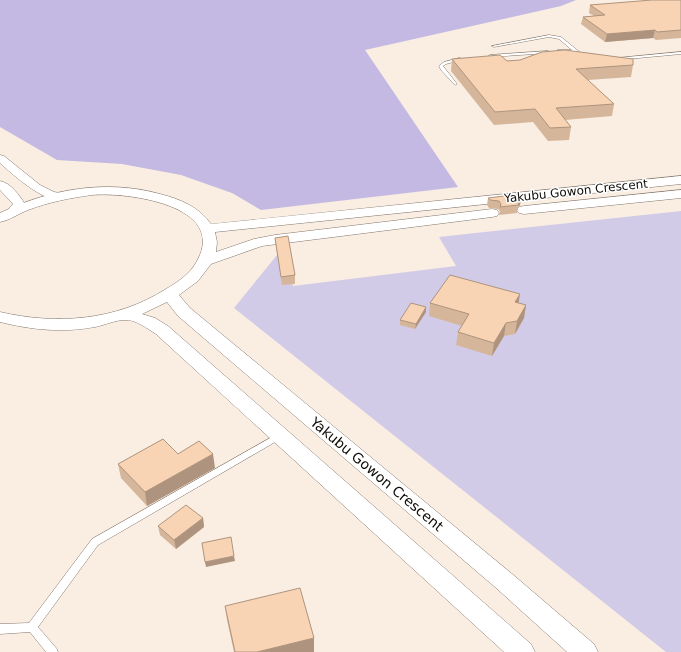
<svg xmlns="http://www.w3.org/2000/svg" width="681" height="652" viewBox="0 0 681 652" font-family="'DejaVu Sans',sans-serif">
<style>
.green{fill:#d2cbe8}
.forest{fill:#c3b9e2}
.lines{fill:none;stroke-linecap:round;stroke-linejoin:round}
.service-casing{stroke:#83776d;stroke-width:1}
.minor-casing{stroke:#83776d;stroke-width:1}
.tertiary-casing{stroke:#83776d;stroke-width:1}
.service{fill:#fff;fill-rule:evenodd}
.minor{fill:#fff;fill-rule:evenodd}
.tertiary{fill:#fff;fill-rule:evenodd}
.wall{fill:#d5b69b}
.shaded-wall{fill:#ae947e}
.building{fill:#f8d4b4;stroke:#ae947e}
.labels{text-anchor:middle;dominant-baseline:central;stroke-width:3;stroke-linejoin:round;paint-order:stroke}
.street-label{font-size:12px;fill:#0f0b07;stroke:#fff}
.near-street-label{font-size:14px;fill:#0f0b07;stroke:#fff}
</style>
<rect width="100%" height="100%" fill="#faede2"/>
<!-- green -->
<path class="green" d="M681,211v441h-15l-432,-344 43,-53h6l10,31 163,-20 -17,-29z"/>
<!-- forest -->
<path class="forest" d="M0,0h576l-15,6 -196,44 93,137 -197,23 -29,-17 -51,-18 -59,-11 -65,-4 -57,-33z"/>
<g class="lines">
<defs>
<g id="service">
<path d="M549,35l12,2 26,21 -3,1 -9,-7h-18v-2h15l-13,-11 -10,-2 -55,10 -2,-1z"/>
<path d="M548,51l2,1 -1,1 -59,4 -2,-1 2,-1z"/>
<path d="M681,52v2l-64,6 -2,-1 2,-1z"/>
<path d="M460,58l2,1 -1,1 -15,4 -3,2 14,18 -2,1 -14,-15 -2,-4 5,-4z"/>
<path d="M279,433l3,1 1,2 -1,2 -184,107 -60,82 19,22 1,3h-12l-16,-20 -30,2v-10l29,-1 63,-84z"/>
</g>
<g id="minor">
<path d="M0,155l4,1 36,29 14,7 12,2 2,2c-14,17 -58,-24 -68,-33z"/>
<path d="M0,181c11,2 19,14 25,23l-8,9 -4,1 -6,-3 6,-7 -13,-14z"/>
</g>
<g id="tertiary">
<path d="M681,176v8l-466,48 2,10 -1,10 38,-13 21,-4 217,-26 5,1 2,3 -2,3 -5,1 -230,29 -51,18 -13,17 -19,14 11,13 321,265 83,71 4,8h-31l-72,-65 -317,-271 -11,-14 -25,12 13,4 13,8 363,318 4,8h-31l-348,-318c-8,-5 -21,-15 -31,-14 -10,0 -20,5 -30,7 -32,6 -63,3 -95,-5v-10c56,13 116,9 166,-23 12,-7 24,-15 31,-28 31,-56 -70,-69 -105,-66 -22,3 -43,7 -64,15 -10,4 -18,10 -28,12v-9c49,-24 107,-34 160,-19 20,5 39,13 51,30z"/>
<path d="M681,190v8l-157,16 -5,-1 -2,-3 2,-3 5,-1z"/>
</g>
</defs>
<!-- service casing -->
<use href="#service" class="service-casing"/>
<!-- minor casing -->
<use href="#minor" class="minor-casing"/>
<!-- tertiary casing -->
<use href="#tertiary" class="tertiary-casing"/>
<!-- service -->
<use href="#service" class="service"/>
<!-- minor -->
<use href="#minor" class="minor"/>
<!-- tertiary -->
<use href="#tertiary" class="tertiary"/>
</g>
<!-- wall -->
<g class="wall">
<path d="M681,0v38l-25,2 -3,-2 -48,4 -24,-18 2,-7 11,-1 -5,-3 1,-8z"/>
<path d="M452,59l55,2 126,4 -2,12 -43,3 26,24 -2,12 -47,4 6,7 -2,13 -21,1 -15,-19 -39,3 -43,-54z"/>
<path d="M521,197l-1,8 -2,2 -1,6 -18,2 1,-4 -2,-2 -9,-1 -2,-3 1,-7z"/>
<path d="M275,238l20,37v9l-13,1 -6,-39z"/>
<path d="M430,303h88l8,2 -2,13 -9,16 -11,2 -12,20 -36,-11 2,-13 4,-6 -33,-10z"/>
<path d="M426,312l-11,17 -15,-4v-5z"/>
<path d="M178,454l37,14 -68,38 -26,-28 -3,-14z"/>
<path d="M203,518l1,9 -28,22 -16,-14 -2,-9z"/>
<path d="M225,606l89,32v14h-80l-7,-32z"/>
</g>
<!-- shaded-wall -->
<g class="shaded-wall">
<path d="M655,30l-2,8 -48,4 2,-8z"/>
<path d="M521,197l-1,8 -2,2 1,-2 -2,-4z"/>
<path d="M520,294l-2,13 -3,-5z"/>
<path d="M526,305l-2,13 -9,16 2,-13z"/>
<path d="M426,307v5l-11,17 1,-5z"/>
<path d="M506,323l-2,13 -12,20 2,-13z"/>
<path d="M213,454l2,14 -68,38 -2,-14z"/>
<path d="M203,518l1,9 -28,22 -2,-9z"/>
<path d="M234,556l1,5 -29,6 -1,-5z"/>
<path d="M314,638v14h-57z"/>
</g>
<!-- building -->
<g class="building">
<path d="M652,0h29v30l-24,2 -2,-2 -48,4 -24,-17 22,-2 -15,-10z"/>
<path d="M565,50l68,9v6l-57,4 38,35 -58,4 15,19 -21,1 -15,-19 -40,3 -43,-53 48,-4 7,6 13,-1 22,-8z"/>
<path d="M519,194l2,3 -4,4 2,4 -19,2 1,-3 -2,-3 -9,-1 -2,-2z"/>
<path d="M288,236l7,39 -14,2 -6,-39z"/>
<path d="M450,275l70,19 -5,8 11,3 -9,16 -11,2 -12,20 -36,-11 11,-18 -39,-11z"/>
<path d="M411,303l15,4 -10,17 -16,-4z"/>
<path d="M163,439l15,15 21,-13 14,13 -68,38 -27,-28z"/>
<path d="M186,505l17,13 -29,22 -16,-14z"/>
<path d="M231,537l3,19 -29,6 -3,-19z"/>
<path d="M300,588l14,50 -57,14h-22l-10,-46z"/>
</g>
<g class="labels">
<!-- street labels -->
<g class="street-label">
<text transform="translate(576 191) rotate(-6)">Yakubu Gowon Crescent</text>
</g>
<!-- near-street labels -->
<g class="near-street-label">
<text transform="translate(377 474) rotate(40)">Yakubu Gowon Crescent</text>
</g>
</g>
</svg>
